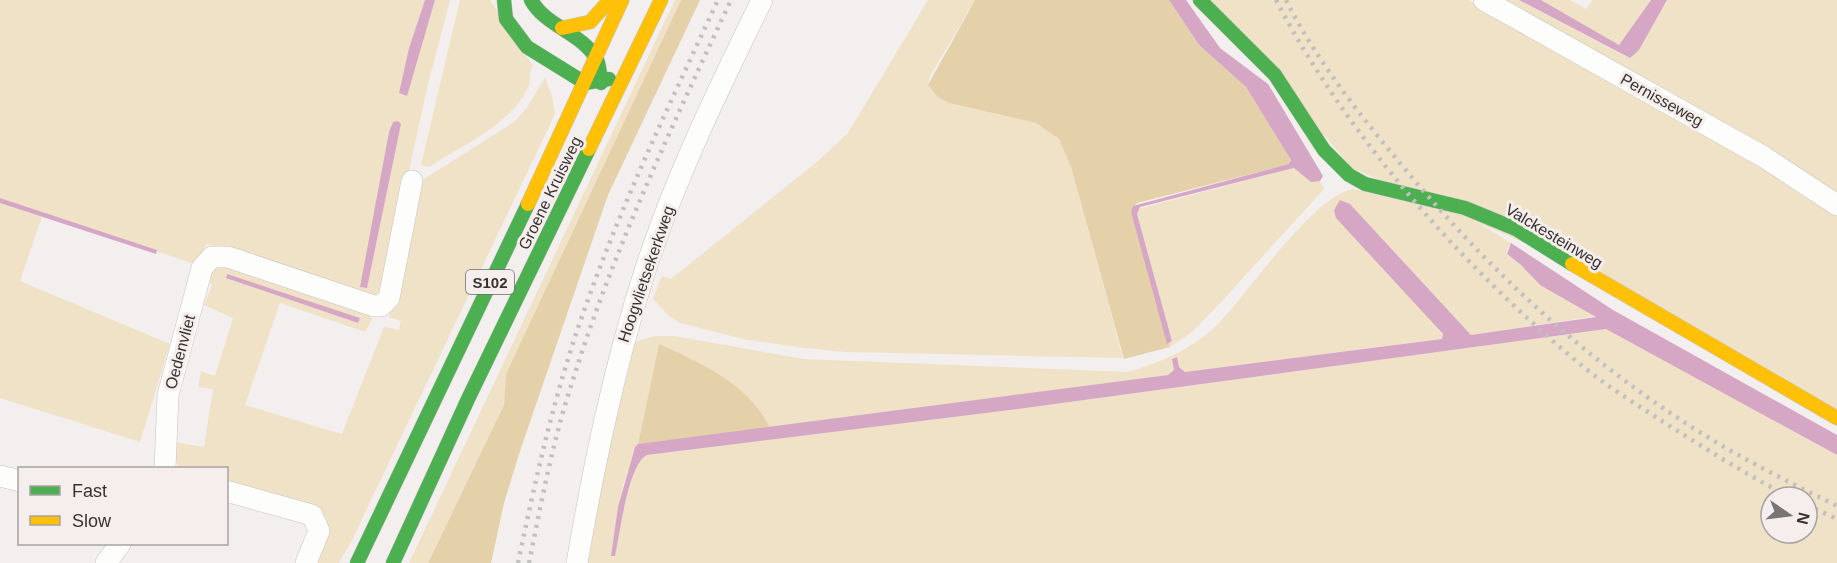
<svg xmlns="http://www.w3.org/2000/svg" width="1837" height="563" viewBox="0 0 1837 563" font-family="Helvetica,sans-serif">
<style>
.green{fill:#f0e2c6;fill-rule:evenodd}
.forest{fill:#e4d1aa}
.water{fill:#d5a7c5}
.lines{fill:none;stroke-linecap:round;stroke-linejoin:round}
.street-casing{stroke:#c6c3c2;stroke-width:22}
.fast-casing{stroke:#c6c3c2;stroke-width:15}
.slow-casing{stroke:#c6c3c2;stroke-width:15}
.street{stroke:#fdfdfc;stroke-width:21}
.fast{stroke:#4caf50;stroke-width:14}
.slow{stroke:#ffc107;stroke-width:14}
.rail{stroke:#c1c0c0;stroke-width:4.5;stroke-dasharray:3 6;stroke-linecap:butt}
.labels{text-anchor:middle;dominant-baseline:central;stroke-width:6;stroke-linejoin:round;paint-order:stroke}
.shield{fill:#f5eeec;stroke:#6f6b6a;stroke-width:1.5}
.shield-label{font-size:15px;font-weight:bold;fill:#353332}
.street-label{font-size:16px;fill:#353332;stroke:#f5eeec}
</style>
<rect width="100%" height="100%" fill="#f3efee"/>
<!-- green -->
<g class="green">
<path d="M0,0h425l-16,48 -10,45 7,3 29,-96h15l-22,84 -45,206 -10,6 -8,1 -159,-53 -9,21 -197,-67zM401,124l-34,164 -6,-1 28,-155z"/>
<path d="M460,0h30l43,66c-5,8 -1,15 -5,22 -18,37 -65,57 -99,79l-8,-2z"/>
<path d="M675,0h6l-175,374 -2,31 -76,158h-19z"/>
<path d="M928,0h47l-45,76 -2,9 21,18 87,20 23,16 12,28 52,191 -278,-6 -40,-4 -62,-9 -63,-16 -11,-7 -16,-17 9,-23 9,3 146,-117 31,-29z"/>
<path d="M1210,0h258l262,146 107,66v198l-225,-129 -260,-113z"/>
<path d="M1495,0h24l110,58 10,-8 28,-50h170v200z"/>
<path d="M1541,0h29l16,9 7,-9h58l-32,45z"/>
<path d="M545,78l7,18 3,18 -202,424 -14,25h-24l14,-31 -3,-15 -9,-7 -90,-27 -1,-15h-45l-6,-6 -2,-20 31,5 9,-58 -15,-2 3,-16 14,5 18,-58 -29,-13 8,-20 -5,-7 7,-10 7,-4 143,44 8,11 -7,13 -85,-29 -35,102 97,29 42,-107 15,3 2,-9 -12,-4 29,-134 96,-61 12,-13zM226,274l134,44 -2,5 -132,-45z"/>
<path d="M1294,168l14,11 12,2 4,8 -102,112 -30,31 -22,15 -1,-4 3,-2 -35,-127 1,-5z"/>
<path d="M1353,189l114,27 44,27 -5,8 1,4 14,10 19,20 56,31 -125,19 -121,-131 -10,-4 -6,10 109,125 -1,4 -257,33 -6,-5 -2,-10 -3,13 -6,5 -398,53c-19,-44 -71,-63 -111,-84l-21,100 -3,3 -13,42 -11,67 4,-1c5,-21 13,-91 32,-100l371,-46 589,-80 230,126v108h-1250l22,-124 23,-96 23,-7h19l129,23 325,13c31,-9 62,-22 86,-44 33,-32 97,-131 139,-139zM1771,497h36v36h-36z"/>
<path d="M0,203l42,14 -22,64 150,63 -30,98 -140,-44z"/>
</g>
<!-- forest -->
<g class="forest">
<path d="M681,0h19l-92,195 -88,256 -16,52 -13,60h-63l76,-158 2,-31z"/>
<path d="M975,0h194l30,45 47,42 44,71v6l-153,39 -6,9 39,135 -46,12 -53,-192 -12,-28 -23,-16 -87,-20 -11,-6 -10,-12z"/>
<path d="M659,344c40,18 92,41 111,84l-132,16z"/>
</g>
<!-- water -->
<g class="water">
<path d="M425,0h10l-28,96 -8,-3 10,-45z"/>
<path d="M1169,0h17l34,48 48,36 55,92 -3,5 -9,1 -17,-14 -154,39 -3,7 35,127 -5,3 -36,-132 2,-6 156,-42 2,-4 -45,-73 -47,-42z"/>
<path d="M1519,0h22l78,45 32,-45h16l-28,50 -9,8z"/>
<path d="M398,121l3,3 -34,164 -7,-1 29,-155 4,-10z"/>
<path d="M0,198l157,52 -1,4 -156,-51z"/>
<path d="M1340,200l10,4 121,131 125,-18 -56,-32 -19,-20 -14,-11 4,-11 102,67 224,125v20l-231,-126 -588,80 -371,46c-19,9 -27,79 -32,101h-4l7,-49 17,-60 3,-3 530,-69 6,-5 -2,-11 5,-2 2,10 6,5 257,-33 1,-5 -107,-116 -2,-8z"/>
<path d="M227,274l133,44 -2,5 -132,-45z"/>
</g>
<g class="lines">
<defs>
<g id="street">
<path d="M1484,0l280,157 73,48"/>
<path d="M165,468l3,-73 34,-127 10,-11h16l146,49h7l8,-8 23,-117"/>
<path d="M0,476l20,5"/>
<path d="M226,491l86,24 7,16 -13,32"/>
<path d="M106,563l14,-19"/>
<path d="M577,563c17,-99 37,-196 68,-292 30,-93 74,-183 117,-271"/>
</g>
<g id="fast">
<path d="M504,0l2,19 21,28 58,36 24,-4"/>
<path d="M531,0c15,27 52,33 66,60 3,7 3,16 4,23"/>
<path d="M1200,0l75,75 49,75 25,25 16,9 100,24 51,21 56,35"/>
<path d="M357,563l171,-359"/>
<path d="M393,563l75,-164 121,-250"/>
</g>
<g id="slow">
<path d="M562,28l28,-6 20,-22"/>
<path d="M589,149l72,-149"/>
<path d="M528,204l94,-204"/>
<path d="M1572,264l265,154"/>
</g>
</defs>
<!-- street casing -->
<use href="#street" class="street-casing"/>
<!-- fast casing -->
<use href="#fast" class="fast-casing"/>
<!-- slow casing -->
<use href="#slow" class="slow-casing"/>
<!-- street -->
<use href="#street" class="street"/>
<!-- fast -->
<use href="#fast" class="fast"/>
<!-- slow -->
<use href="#slow" class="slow"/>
<!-- rail -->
<g class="rail">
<path d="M1276,0c72,138 190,271 310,369 25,20 53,37 79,54 41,26 82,52 125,74"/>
<path d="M1286,0c28,56 69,109 109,157 88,108 188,202 306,276 43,27 90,50 136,73"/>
<path d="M1807,505l30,14"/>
<path d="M518,563c18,-86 37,-172 67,-255 37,-105 86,-207 133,-308"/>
<path d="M529,563c12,-59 23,-119 42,-177 41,-133 101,-260 160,-386"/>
</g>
</g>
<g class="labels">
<!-- shield labels -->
<rect class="shield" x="466" y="270" width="48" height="24" rx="4.5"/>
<g class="shield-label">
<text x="490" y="282">S102</text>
</g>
<!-- street labels -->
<g class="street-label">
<text transform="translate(1662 100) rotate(29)">Pernisseweg</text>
<text transform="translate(550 193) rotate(-64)">Groene Kruisweg</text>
<text transform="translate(1554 236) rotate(31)">Valckesteinweg</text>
<text transform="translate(646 274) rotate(-71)">Hoogvlietsekerkweg</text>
<text transform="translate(180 352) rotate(-75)">Oedenvliet</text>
</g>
</g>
<!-- legend -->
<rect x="18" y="467" width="210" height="78" fill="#f5eeec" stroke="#a8a3a2" stroke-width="1.5"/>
<rect x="30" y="486" width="30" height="9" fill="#4caf50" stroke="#a8a3a2" stroke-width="1.5"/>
<text x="72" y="497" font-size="18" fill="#353332">Fast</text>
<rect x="30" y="516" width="30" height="9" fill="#ffc107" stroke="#a8a3a2" stroke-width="1.5"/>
<text x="72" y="527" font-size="18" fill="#353332">Slow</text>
<!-- north arrow -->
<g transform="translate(1789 515) rotate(104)"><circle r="28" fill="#f5eeec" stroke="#a8a3a2" stroke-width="1.5"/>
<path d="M0-4.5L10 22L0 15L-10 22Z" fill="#787574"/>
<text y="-9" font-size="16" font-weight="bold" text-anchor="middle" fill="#353332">N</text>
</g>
</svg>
